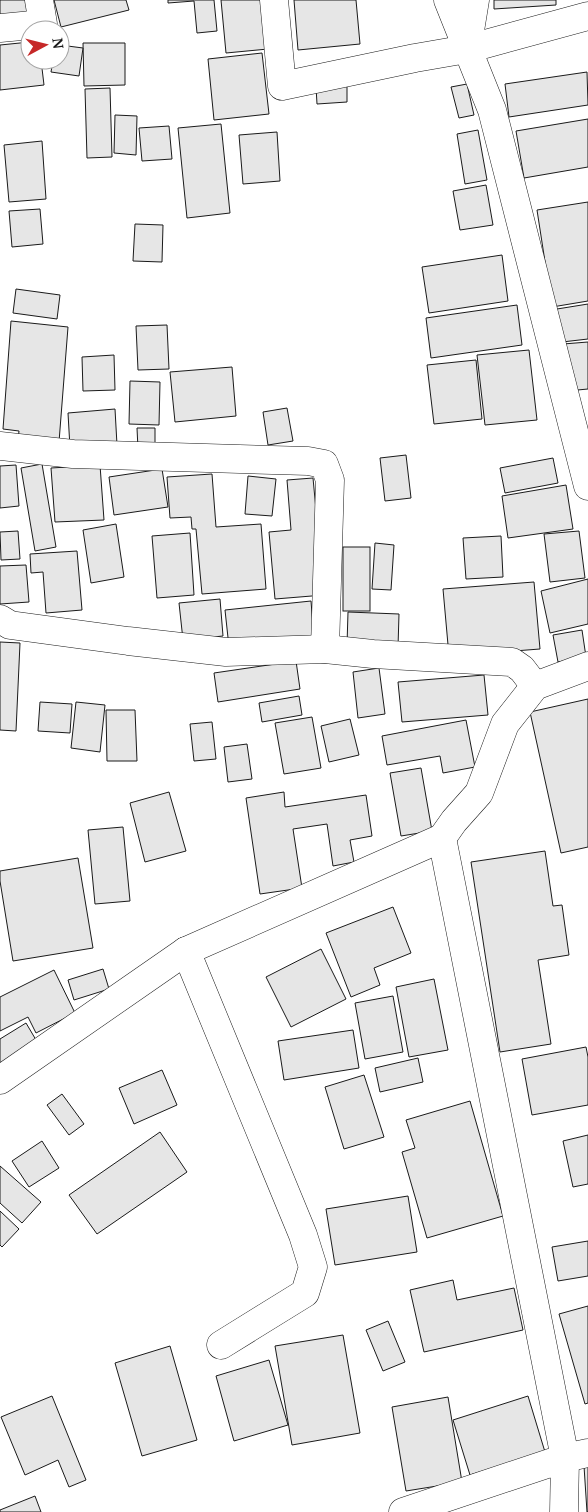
<svg xmlns="http://www.w3.org/2000/svg" width="588" height="1512" viewBox="0 0 588 1512" font-family="'Noto Serif',serif">
<style>
.building{fill:#e6e6e6;stroke:#1a1a1a}
.lines{fill:none;stroke-linecap:round;stroke-linejoin:round}
.minor-casing{stroke:#1a1a1a;stroke-width:29}
.minor{stroke:#fff;stroke-width:28}
</style>
<rect width="100%" height="100%" fill="#fff"/>
<!-- building -->
<g class="building">
<path d="M0,0h32l2,13 -34,6z"/>
<path d="M54,0h72l3,10 -68,17z"/>
<path d="M168,0h46l3,31 -20,2 -3,-32 -26,2z"/>
<path d="M221,0h42l5,49 -42,4z"/>
<path d="M294,0h62l4,44 -62,6z"/>
<path d="M494,0h62v5l-62,4z"/>
<path d="M30,42v18h11l3,25 -44,5v-45z"/>
<path d="M83,43h42v42l-41,1z"/>
<path d="M60,45l23,3 -4,28 -28,-4 2,-12h7z"/>
<path d="M262,53l7,61 -55,6 -6,-61z"/>
<path d="M587,72l1,33 -79,12 -4,-33z"/>
<path d="M467,84l7,31 -15,3 -8,-31z"/>
<path d="M347,85v17l-30,2 -1,-17z"/>
<path d="M110,88l2,69 -25,1 -2,-69z"/>
<path d="M115,115l22,1 -1,39 -22,-2z"/>
<path d="M588,119v48l-64,11 -8,-47z"/>
<path d="M221,124l9,89 -43,5 -9,-90z"/>
<path d="M169,126l3,33 -30,2 -3,-33z"/>
<path d="M478,130l9,50 -22,4 -8,-50z"/>
<path d="M277,132l3,49 -37,3 -4,-49z"/>
<path d="M42,141l4,58 -37,3 -5,-57z"/>
<path d="M486,185l7,40 -33,5 -7,-39z"/>
<path d="M588,202v99l-36,6 -15,-97z"/>
<path d="M40,209l3,35 -31,3 -3,-36z"/>
<path d="M135,224l28,1 -1,37 -29,-1z"/>
<path d="M502,255l6,46 -79,12 -7,-46z"/>
<path d="M16,289l44,6 -3,24 -44,-6z"/>
<path d="M588,304v35l-26,3 -5,-33z"/>
<path d="M517,305l5,40 -91,13 -5,-40z"/>
<path d="M11,321l57,6 -9,115 -41,-3 1,-8 -16,-2z"/>
<path d="M167,325l2,44 -31,1 -2,-44z"/>
<path d="M588,342v47l-21,2 -4,-47z"/>
<path d="M529,350l8,70 -52,5 -8,-70z"/>
<path d="M114,355l1,35 -32,1 -1,-34z"/>
<path d="M476,360l6,59 -48,5 -7,-59z"/>
<path d="M232,367l4,49 -61,6 -5,-50z"/>
<path d="M130,381l30,1 -1,43 -30,-1z"/>
<path d="M287,408l6,33 -25,4 -5,-33z"/>
<path d="M115,409l2,36 -47,3 -2,-35z"/>
<path d="M137,428h18v21h-17z"/>
<path d="M406,455l5,43 -26,3 -5,-43z"/>
<path d="M553,458l5,25 -53,10 -5,-25z"/>
<path d="M42,464l14,83 -21,4 -14,-83z"/>
<path d="M16,465l3,41 -19,2v-42z"/>
<path d="M100,465l4,55 -49,2 -4,-54z"/>
<path d="M162,469l6,38 -54,8 -5,-38z"/>
<path d="M212,474l4,53 45,-3 5,65 -64,5 -6,-65h-4l-1,-12 -21,1 -3,-41z"/>
<path d="M248,476l28,3 -4,37 -27,-2z"/>
<path d="M313,478l11,117 -49,4 -6,-67 22,-2 -4,-50z"/>
<path d="M566,485l7,44 -65,9 -6,-42z"/>
<path d="M116,524l8,53 -33,6 -8,-53z"/>
<path d="M18,531l2,28 -19,1 -1,-28z"/>
<path d="M579,531l6,47 -35,4 -6,-48z"/>
<path d="M190,533l4,62 -37,3 -5,-62z"/>
<path d="M501,536l2,41 -37,2 -3,-41z"/>
<path d="M375,543l19,2 -3,45 -19,-1z"/>
<rect x="343" y="547" width="27" height="64"/>
<path d="M77,551l5,59 -36,3 -3,-41 -12,1 -1,-19z"/>
<path d="M26,565l3,37 -29,2v-38z"/>
<path d="M588,579v45l-38,9 -9,-42z"/>
<path d="M534,582l6,67 -91,7 -6,-67z"/>
<path d="M220,599l3,37 -40,4 -4,-37z"/>
<path d="M311,601l3,38 -85,8 -4,-37z"/>
<path d="M348,612l51,2 -1,33 -51,-2z"/>
<path d="M582,630l4,27 -28,5 -5,-27z"/>
<path d="M0,642l20,1 -4,88 -16,-1z"/>
<path d="M296,661l4,28 -82,13 -4,-29z"/>
<path d="M379,668l6,46 -27,4 -5,-46z"/>
<path d="M484,675l4,40 -86,7 -4,-40z"/>
<path d="M299,696l3,19 -40,7 -3,-19z"/>
<path d="M588,699v148l-27,6 -31,-141z"/>
<path d="M40,702l32,2 -2,29 -32,-2z"/>
<path d="M76,702l29,3 -5,47 -29,-4z"/>
<path d="M106,710h29l2,51h-30z"/>
<path d="M312,717l9,51 -37,6 -9,-51z"/>
<path d="M350,719l9,36 -30,7 -8,-36z"/>
<path d="M466,720l9,47 -32,6 -3,-17 -53,9 -5,-29z"/>
<path d="M212,722l4,37 -22,2 -4,-37z"/>
<path d="M247,744l5,35 -24,3 -4,-35z"/>
<path d="M421,768l11,63 -31,5 -11,-63z"/>
<path d="M169,792l17,59 -41,11 -15,-59z"/>
<path d="M284,792l1,15 81,-12 6,41 -22,4 4,22 -21,4 -6,-42 -34,5 9,59 -42,6 -14,-96z"/>
<path d="M123,827l7,74 -35,3 -7,-74z"/>
<path d="M545,851l8,55 9,-1 7,50 -31,5 13,84 -51,8 -29,-190z"/>
<path d="M78,858l15,90 -80,13 -13,-80v-10z"/>
<path d="M393,907l18,46 -37,15 6,17 -29,12 -25,-64z"/>
<path d="M321,949l25,50 -55,28 -25,-50z"/>
<path d="M103,969l6,20 -35,11 -6,-20z"/>
<path d="M54,970l21,43 -39,20 -8,-16 -28,14v-34z"/>
<path d="M434,979l14,71 -39,7 -13,-70z"/>
<path d="M393,996l10,56 -38,7 -10,-56z"/>
<path d="M26,1023l13,22 -39,24v-30z"/>
<path d="M353,1030l6,38 -75,12 -6,-39z"/>
<path d="M586,1047l2,10v48l-56,10 -10,-56z"/>
<path d="M418,1058l5,24 -43,10 -5,-24z"/>
<path d="M162,1070l15,35 -43,19 -15,-36z"/>
<path d="M364,1075l20,62 -40,12 -19,-62z"/>
<path d="M62,1094l22,30 -15,11 -22,-30z"/>
<path d="M470,1101l33,115 -76,22 -25,-86 13,-4 -9,-28z"/>
<path d="M160,1132l27,40 -90,62 -28,-39z"/>
<path d="M588,1135v49l-15,3 -10,-46z"/>
<path d="M42,1141l17,27 -30,19 -17,-26z"/>
<path d="M0,1166l41,36 -19,21 -22,-20z"/>
<path d="M408,1196l9,56 -82,13 -9,-56z"/>
<path d="M0,1211l19,18 -17,18 -2,-2z"/>
<path d="M588,1241v35l-30,5 -6,-34z"/>
<path d="M453,1280l4,20 57,-12 9,42 -99,22 -14,-62z"/>
<path d="M588,1306v97l-3,1 -26,-90z"/>
<path d="M388,1321l17,41 -22,9 -17,-41z"/>
<path d="M343,1335l17,98 -68,12 -17,-99z"/>
<path d="M170,1346l27,94 -55,16 -27,-93z"/>
<path d="M269,1360l19,65 -54,16 -18,-65z"/>
<path d="M52,1396l34,84 -17,7 -11,-27 -33,15 -24,-58z"/>
<path d="M528,1396l17,56 -75,23 -17,-55z"/>
<path d="M448,1397l14,85 -56,9 -14,-84z"/>
<path d="M584,1466h4v46h-1z"/>
<path d="M35,1496l6,16h-41v-2z"/>
</g>
<g class="lines">
<defs>
<g id="minor">
<path d="M274,0l8,86 133,-28 52,-9 8,-49"/>
<path d="M448,0l44,110 96,376"/>
<path d="M0,28l43,-4 -4,-24"/>
<path d="M467,49l121,-33"/>
<path d="M0,446l73,8 235,7 16,3 6,16 -5,169"/>
<path d="M0,619l10,6 118,16 98,11 99,-3 48,5 139,8 10,7 13,17"/>
<path d="M442,838l123,620 23,-5"/>
<path d="M186,951l117,284 10,32 -8,26 -84,52"/>
<path d="M0,1080l186,-129 256,-113 12,-17 25,-28 26,-69 30,-38 53,-20"/>
<path d="M403,1512l162,-54 -1,54"/>
</g>
</defs>
<!-- minor casing -->
<use href="#minor" class="minor-casing"/>
<!-- minor -->
<use href="#minor" class="minor"/>
</g>
<!-- north arrow -->
<g transform="translate(45 45) rotate(83)"><circle r="24" fill="#ffffff" stroke="#a3a3a3"/>
<path d="M0-4L9 19L0 12L-9 19Z" fill="#c62828"/>
<text y="-8" font-size="14" font-weight="bold" text-anchor="middle" fill="#1a1a1a">N</text>
</g>
</svg>
